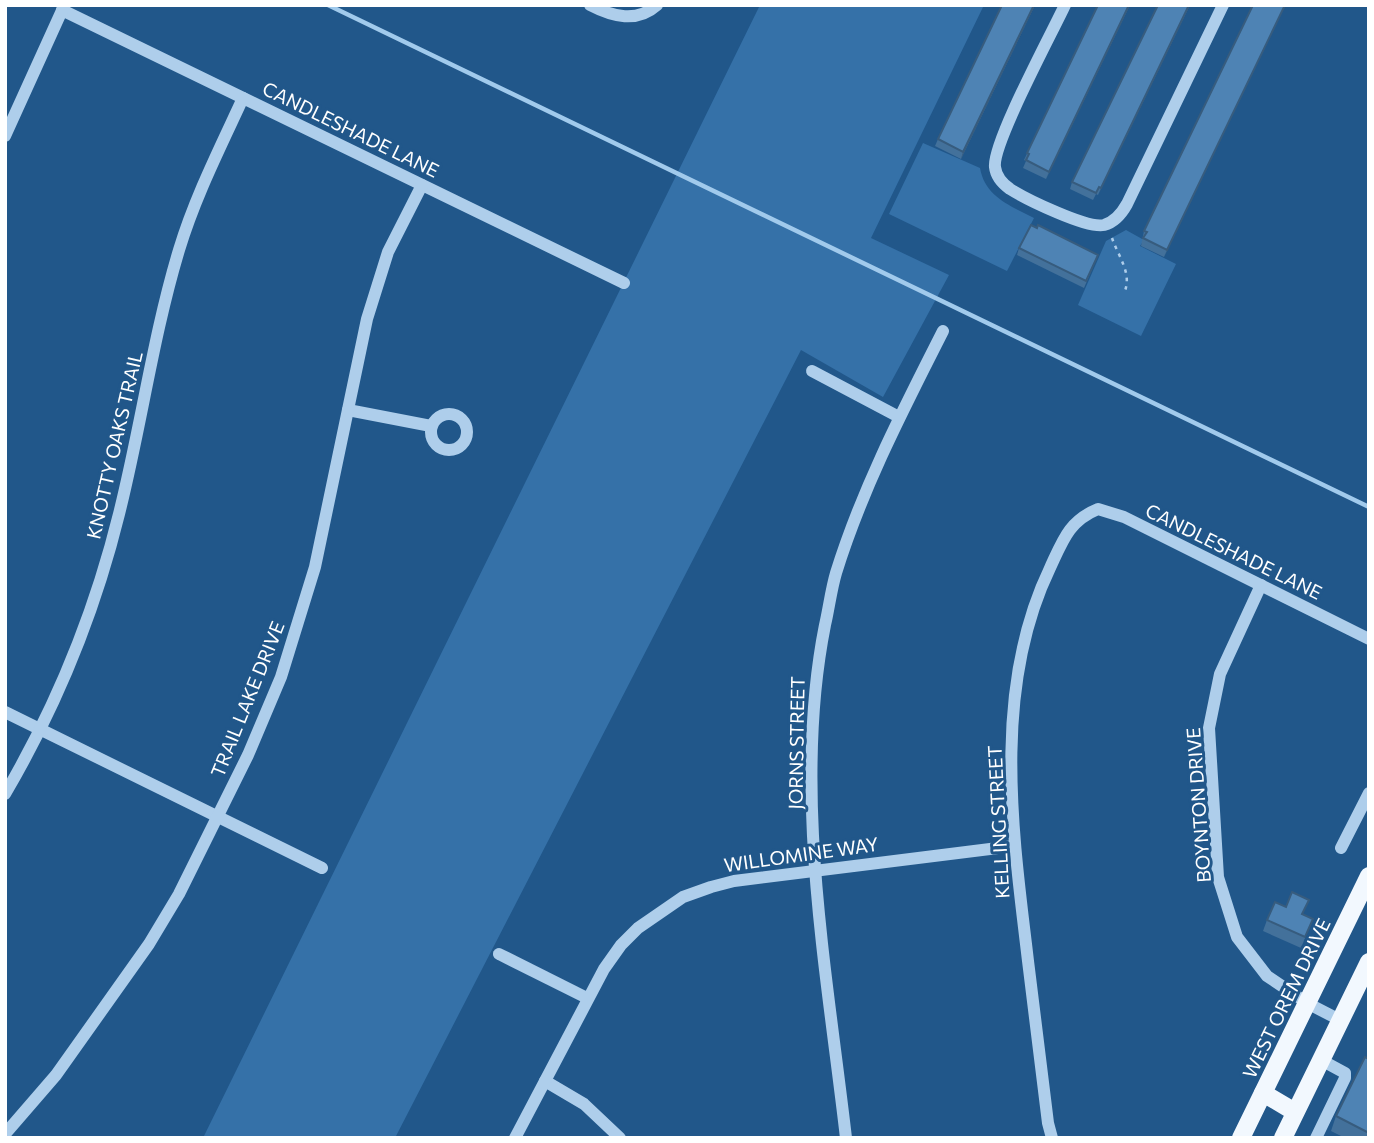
<svg xmlns="http://www.w3.org/2000/svg" width="1374" height="1143" viewBox="0 0 1374 1143" font-family="Commissioner,sans-serif">
<style>
.green{fill:#3571a8}
.lines{fill:none;stroke-linecap:round;stroke-linejoin:round}
.stream{stroke:#a1caec;stroke-width:4.5}
.path{stroke:#aeceeb;stroke-width:2.5;stroke-dasharray:3.5 5;stroke-linecap:butt}
.minor{stroke:#aeceeb;stroke-width:12}
.major{stroke:#f2f8fe;stroke-width:18}
.wall{fill:#43719b}
.shaded-wall{fill:#375c7e}
.building{fill:#4e83b4;stroke:#375c7e;stroke-width:2}
.labels{text-anchor:middle;dominant-baseline:central;stroke-width:6;stroke-linejoin:round;paint-order:stroke}
.street-label{font-size:19px;fill:#fff;stroke:#21578a}
</style>
<rect width="100%" height="100%" fill="#21578a"/>
<!-- green -->
<g class="green">
<path d="M760,5h224l-113,233 78,37 -66,122 -82,-47 -406,788h-192z"/>
<path d="M923,143l57,25c5,29 31,38 54,50l-27,53 -118,-57z"/>
<path d="M1126,230l18,10 -4,6 36,18 -35,72 -63,-31 28,-64z"/>
</g>
<g class="lines">
<!-- stream -->
<path class="stream" d="M328,5l1041,502"/>
<!-- path -->
<path class="path" d="M1112,238c6,18 21,36 12,55"/>
<!-- minor -->
<g class="minor">
<path d="M590,5c23,12 47,18 67,0"/>
<path d="M1065,5c-13,28 -73,139 -70,162 1,9 8,17 15,22 16,10 77,40 94,36 11,-3 18,-12 23,-21l96,-199"/>
<path d="M62,10l562,273"/>
<path d="M5,136l59,-130"/>
<path d="M812,371l87,46"/>
<path d="M348,410l83,16"/>
<circle cx="449" cy="432" r="18"/>
<path d="M1261,585l-41,89 -11,54 9,149 19,60 30,39 40,27 33,17"/>
<path d="M5,712l317,156"/>
<path d="M5,794c51,-87 90,-183 114,-280 22,-87 34,-178 60,-264 16,-53 41,-102 64,-152"/>
<path d="M1341,848l28,-55"/>
<path d="M499,954l88,44"/>
<path d="M545,1081l39,23 36,34"/>
<path d="M5,1134l51,-59 93,-131 30,-50 69,-139 33,-78 34,-110 52,-248 21,-67 34,-67"/>
<path d="M515,1138l89,-169 17,-24 17,-17 45,-31 28,-10 23,-6 280,-35"/>
<path d="M846,1138c-19,-166 -54,-348 -21,-513 4,-17 6,-35 11,-52 26,-84 67,-163 107,-242"/>
<path d="M1052,1138l-4,-15c-7,-59 -15,-119 -22,-179 -15,-123 -32,-260 24,-376 13,-28 19,-47 48,-59l26,8 245,122"/>
<path d="M1316,1138l29,-60v-5l-24,-13"/>
</g>
<!-- major -->
<g class="major">
<path d="M1263,1093l32,19"/>
<path d="M1241,1138l128,-262"/>
<path d="M1283,1138l86,-176"/>
</g>
</g>
<!-- wall -->
<g class="wall">
<path d="M1035,5l-74,154 -26,-13 3,-7z"/>
<path d="M1098,5h32l-84,174 -23,-11 3,-7 -2,-1z"/>
<path d="M1190,5l-92,190 -2,-1 -3,6 -23,-11 2,-7z"/>
<path d="M1285,5l-121,252 -23,-11 3,-15z"/>
<path d="M1037,228l61,27 -14,33 -67,-33 2,-7z"/>
<path d="M1303,915l10,4 -12,29 -38,-17 4,-11z"/>
<path d="M1369,1059v79h-24l-14,-7 5,-15z"/>
</g>
<!-- shaded-wall -->
<g class="shaded-wall">
<path d="M1034,5h1l-74,154 2,-7z"/>
<path d="M1129,5h1l-84,174 3,-7z"/>
<path d="M1189,5h1l-92,190 3,-7z"/>
<path d="M1285,5l-121,252 3,-7z"/>
</g>
<!-- building -->
<g class="building">
<path d="M1002,5h32l-71,147 -25,-13z"/>
<path d="M1098,5h31l-80,167 -23,-12 3,-6 -2,-1z"/>
<path d="M1158,5h31l-88,183 -2,-1 -3,6 -24,-11z"/>
<path d="M1253,5h32l-118,245 -24,-12 4,-6 -3,-1z"/>
<path d="M1031,225l6,3 1,-3 60,30 -12,26 -67,-33z"/>
<path d="M1292,892l17,8 -7,14 11,5 -8,18 -38,-17 8,-18 11,5z"/>
<path d="M1365,1057l4,2v74l-33,-17z"/>
</g>
<g class="labels">
<!-- street labels -->
<g class="street-label">
<text transform="translate(351 129) rotate(26)">CANDLESHADE LANE</text>
<text transform="translate(114 445) rotate(-77)">KNOTTY OAKS TRAIL</text>
<text transform="translate(1234 551) rotate(26)">CANDLESHADE LANE</text>
<text transform="translate(247 699) rotate(-68)">TRAIL LAKE DRIVE</text>
<text transform="translate(796 743) rotate(-89)">JORNS STREET</text>
<text transform="translate(1198 805) rotate(-94)">BOYNTON DRIVE</text>
<text transform="translate(998 822) rotate(-93)">KELLING STREET</text>
<text transform="translate(801 854) rotate(-8)">WILLOMINE WAY</text>
<text transform="translate(1286 998) rotate(-64)">WEST OREM DRIVE</text>
</g>
</g>
<!-- border -->
<rect width="1374" height="1143" fill="none" stroke="#ffffff" stroke-width="14"/>
</svg>
